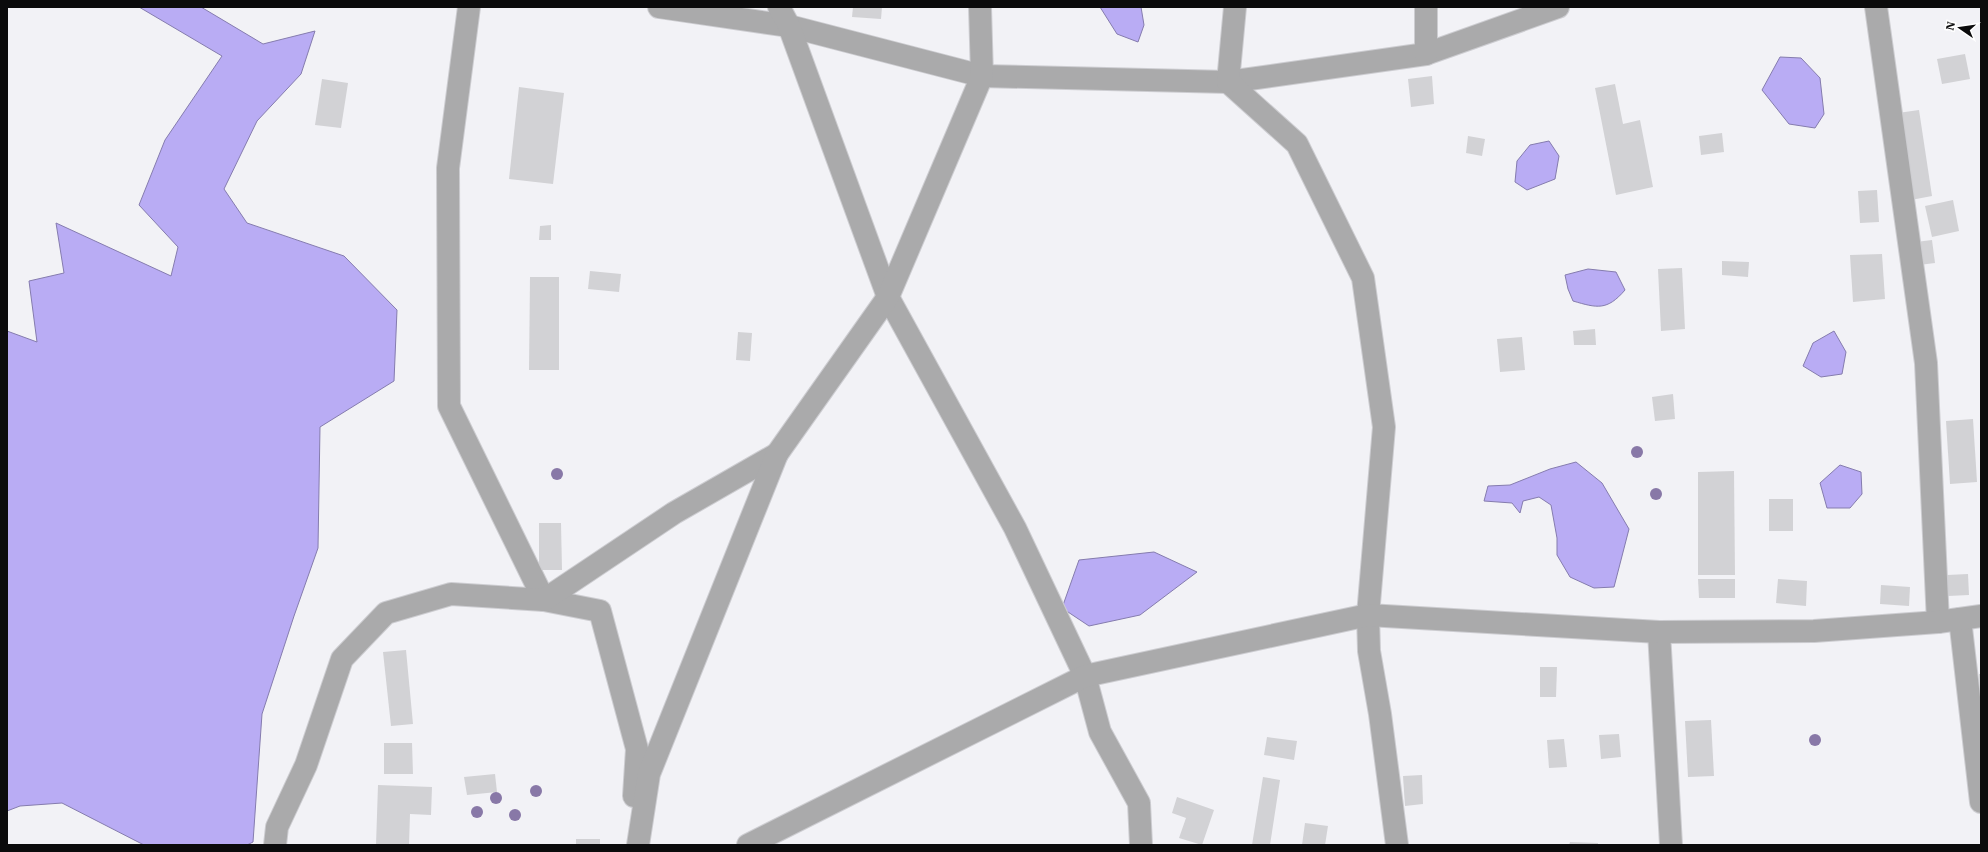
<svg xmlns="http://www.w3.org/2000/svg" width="1988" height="852" viewBox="0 0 1988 852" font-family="'IBM Plex Serif',serif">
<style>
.water{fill:#b9acf4;stroke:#857cae}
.building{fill:#d2d2d5}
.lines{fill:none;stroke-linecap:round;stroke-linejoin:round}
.minor-casing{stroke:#cdcdd1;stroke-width:24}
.minor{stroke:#aaaaab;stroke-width:22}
.tree{fill:#8878a7}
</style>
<rect width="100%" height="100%" fill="#f2f2f6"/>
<!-- water -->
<g class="water">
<path d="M139,7h62l62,37 52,-13 -14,43 -44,47 -33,68 23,34 97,33 53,54 -3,71 -74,46 -2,121 -24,68 -32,98 -9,128 -6,3h-103l-82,-42 -42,3 -13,5v-480l30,11 -8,-61 35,-8 -8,-50 115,53 7,-29 -39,-42 26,-65 57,-84z"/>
<path d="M1100,7h41l3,18 -6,17 -21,-8z"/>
<path d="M1780,57l21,1 19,20 4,36 -9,14 -26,-4 -27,-34z"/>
<path d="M1549,141l10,15 -4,23 -28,11 -12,-8 2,-21 13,-16z"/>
<path d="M1588,269l28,3 9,18c-18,21 -28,18 -52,11l-5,-12 -3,-14z"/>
<path d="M1834,331l12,21 -4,22 -21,3 -18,-11 10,-23z"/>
<path d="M1576,462l26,21 27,46 -15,58 -20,1 -24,-11 -13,-22v-17l-6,-33 -12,-8 -16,4 -3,12 -8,-10 -28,-2 4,-15 22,-1 40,-16z"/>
<path d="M1840,465l21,7 1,22 -12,14h-23l-7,-25z"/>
<path d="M1154,552l43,20 -57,43 -51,11 -27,-18 17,-48z"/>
</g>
<!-- building -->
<g class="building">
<path d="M853,7h29l-1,12 -29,-2z"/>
<path d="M1965,54l5,25 -28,5 -5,-25z"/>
<path d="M1432,76l2,28 -23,3 -3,-28z"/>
<path d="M322,79l26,4 -7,45 -26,-3z"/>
<path d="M1615,84l8,40 17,-4 13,67 -37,8 -21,-107z"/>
<path d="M519,87l45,6 -11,91 -44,-5z"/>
<path d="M1919,110l13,86 -21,4 -13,-87z"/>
<path d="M1722,133l2,19 -23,3 -2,-19z"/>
<path d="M1468,136l17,3 -3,17 -16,-3z"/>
<path d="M1877,190l2,32 -19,1 -2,-32z"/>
<path d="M1953,200l6,31 -27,6 -7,-31z"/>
<path d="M551,225v15h-12l1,-14z"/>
<path d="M1932,240l3,23 -16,2 -3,-23z"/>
<path d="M1882,254l3,45 -32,3 -3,-47z"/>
<path d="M1722,261l27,1 -1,15 -26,-2z"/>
<path d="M1682,268l3,61 -24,2 -3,-62z"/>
<path d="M590,271l31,3 -2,18 -31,-3z"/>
<path d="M530,277h29v93h-30z"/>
<path d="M1595,329l1,16h-22l-1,-14z"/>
<path d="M738,332l14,1 -2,28 -14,-1z"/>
<path d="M1522,337l3,33 -25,2 -3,-33z"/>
<path d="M1673,394l2,25 -20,2 -3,-24z"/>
<path d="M1973,419l4,63 -27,2 -4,-63z"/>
<path d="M1734,471l1,104h-37v-103z"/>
<rect x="1769" y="499" width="24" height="32"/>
<path d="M539,523h22l1,47h-23z"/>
<path d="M1968,574l1,21 -21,1 -1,-21z"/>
<path d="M1698,579h37v19h-36z"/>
<path d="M1778,579l29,2 -1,25 -30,-3z"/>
<path d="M1881,585l29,2 -1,19 -29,-2z"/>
<path d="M406,650l7,74 -22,2 -8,-74z"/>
<path d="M1540,667h17l-1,30h-16z"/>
<path d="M1979,674h2v21h-1z"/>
<path d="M1711,720l3,56 -26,1 -3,-56z"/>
<path d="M1619,734l2,23 -20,2 -2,-24z"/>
<path d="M1267,737l30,4 -3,19 -30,-5z"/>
<path d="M1564,739l3,28 -18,1 -2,-28z"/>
<path d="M384,743h28l1,31h-29z"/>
<path d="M495,774l2,18 -30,3 -3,-18z"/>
<path d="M1422,775l1,29 -18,2 -2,-30z"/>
<path d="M1263,777l17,3 -10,65h-18z"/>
<path d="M378,785l54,2 -1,28 -21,-1 -1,31h-33z"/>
<path d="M1177,797l37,13 -12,35 -23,-7 7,-20 -14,-5z"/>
<path d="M1305,823l23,3 -3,19h-23z"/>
<rect x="576" y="839" width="24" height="6"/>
<path d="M1570,842l28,1v2h-29z"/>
</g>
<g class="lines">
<defs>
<g id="minor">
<path d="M469,7l-21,161 1,238 95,194 56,11 37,138 -3,47"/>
<path d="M659,7l130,19 193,50 246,6 198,-28 132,-47"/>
<path d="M779,7l10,19 99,271 127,231 70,148 15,56 39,71 2,42"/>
<path d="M1876,7l50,356 12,259"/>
<path d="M1426,54v-47"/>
<path d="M1228,82l69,62 66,134 21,149 -16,188 1,36 11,63 17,131"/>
<path d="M1228,82l7,-75"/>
<path d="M1960,619l21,183"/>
<path d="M1659,632l12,213"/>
<path d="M275,845l2,-18 29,-62 36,-106 44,-46 65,-19 93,6 130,-87 103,-59"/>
<path d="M638,845l11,-71 128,-320 111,-157 94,-221 -2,-69"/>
<path d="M748,845l337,-169 283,-61 291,17 155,-1 124,-9 43,-6"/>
</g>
</defs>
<!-- minor casing -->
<use href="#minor" class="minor-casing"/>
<!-- minor -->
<use href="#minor" class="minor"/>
</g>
<!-- trees -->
<g class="tree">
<circle cx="1637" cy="452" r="6"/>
<circle cx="557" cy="474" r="6"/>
<circle cx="1656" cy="494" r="6"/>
<circle cx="1815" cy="740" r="6"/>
<circle cx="536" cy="791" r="6"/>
<circle cx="496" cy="798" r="6"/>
<circle cx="477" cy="812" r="6"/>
<circle cx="515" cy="815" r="6"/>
</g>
<!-- border -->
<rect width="1988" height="852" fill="none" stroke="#0b0b0c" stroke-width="16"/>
<!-- north arrow -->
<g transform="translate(1960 28) rotate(283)" stroke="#ffffff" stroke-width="3" paint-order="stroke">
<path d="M0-3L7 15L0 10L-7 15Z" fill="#0b0b0c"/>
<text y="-6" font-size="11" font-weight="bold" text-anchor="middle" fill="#0b0b0c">N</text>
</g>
</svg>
